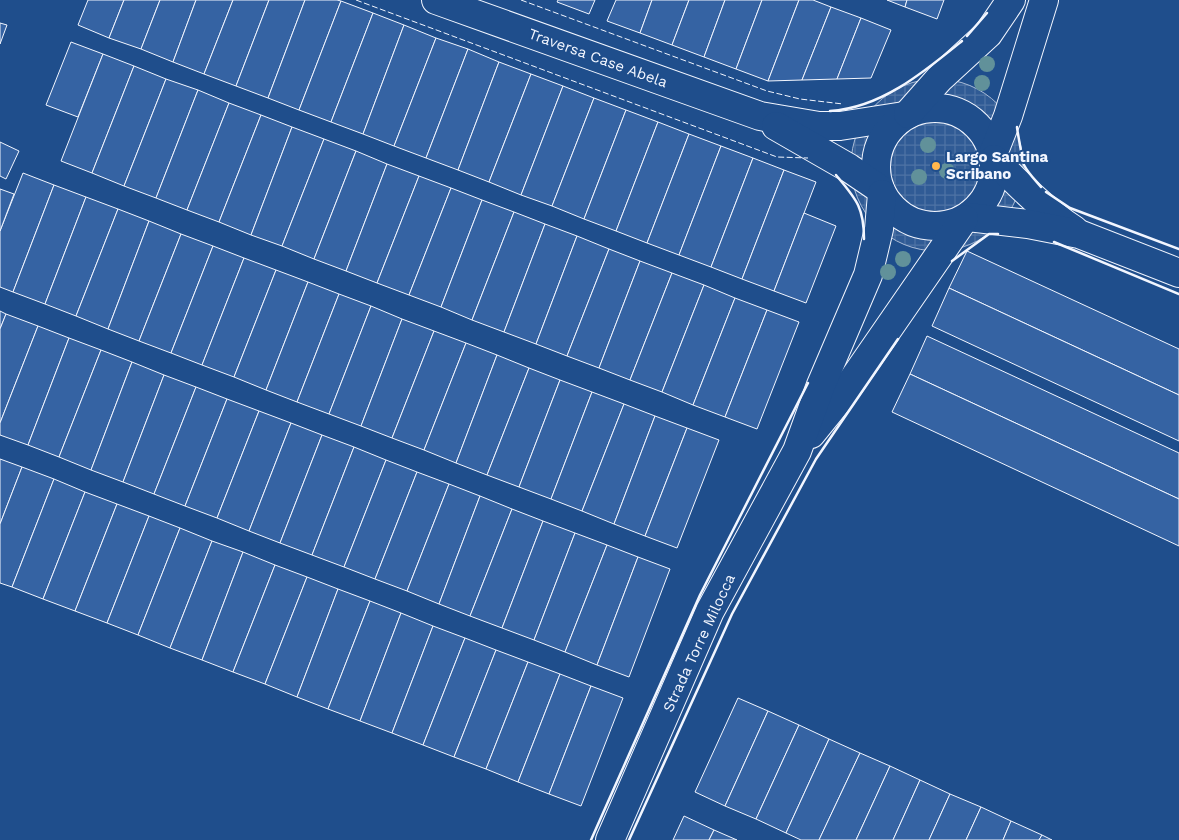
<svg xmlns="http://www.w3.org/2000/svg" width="1179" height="840" viewBox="0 0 1179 840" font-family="'Work Sans',sans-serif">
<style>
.plaza{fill:url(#plaza-grid);stroke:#a8bbd7}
.building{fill:#3563a3;stroke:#f2f6ff}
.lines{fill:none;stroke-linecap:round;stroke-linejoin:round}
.minor-casing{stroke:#f2f6ff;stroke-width:30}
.minor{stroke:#1f4e8c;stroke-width:28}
.fence{stroke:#f2f6ff;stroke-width:1;stroke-dasharray:6 2.5;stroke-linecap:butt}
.wall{stroke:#f2f6ff;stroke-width:2.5}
.tree{fill:#61919a}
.poi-dot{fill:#ffb74d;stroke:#1f4e8c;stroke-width:2}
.labels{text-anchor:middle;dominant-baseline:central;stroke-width:4;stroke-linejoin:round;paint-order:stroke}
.street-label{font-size:15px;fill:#f2f6ff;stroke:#1f4e8c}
.poi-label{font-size:15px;font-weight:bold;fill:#f2f6ff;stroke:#1f4e8c;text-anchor:start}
</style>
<defs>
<pattern id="plaza-grid" width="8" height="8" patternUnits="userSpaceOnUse" patternTransform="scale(1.25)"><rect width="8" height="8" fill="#305b95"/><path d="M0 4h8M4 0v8" fill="none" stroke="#4e73a5"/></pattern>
</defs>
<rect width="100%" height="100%" fill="#1f4e8c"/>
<!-- plaza -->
<circle class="plaza" cx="937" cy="165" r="86"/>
<!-- building -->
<g class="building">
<path d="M88,0h36l-15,38 -31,-13z"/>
<path d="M124,0h36l-19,49 -32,-11z"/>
<path d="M160,0h36l-23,62 -32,-13z"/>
<path d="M196,0h37l-29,74 -31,-12z"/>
<path d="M233,0h36l-33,86 -32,-12z"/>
<path d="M269,0h36l-37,98 -32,-12z"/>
<path d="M305,0h32l4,1 -42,109 -31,-12z"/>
<path d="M558,0h37l-6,14 -32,-12z"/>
<path d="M616,0h36l-12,33 -33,-12z"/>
<path d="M652,0h37l-17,45 -32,-12z"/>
<path d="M689,0h36l-21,57 -32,-12z"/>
<path d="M725,0h37l-26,69 -32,-12z"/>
<path d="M762,0h37l-31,81 -32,-12z"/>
<path d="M799,0h14l18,7 -29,73 -34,1z"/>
<path d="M887,0h20l-2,7z"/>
<path d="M907,0h37l-7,19 -32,-12z"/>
<path d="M341,1l32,12 -42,109 -32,-12z"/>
<path d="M831,7l30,11 -24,61 -35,1z"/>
<path d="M373,13l31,12 -41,109 -32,-12z"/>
<path d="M861,18l30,12 -20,48 -34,1z"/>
<path d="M0,23l7,2 -7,19z"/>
<path d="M404,25l32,13 -42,108 -31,-12z"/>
<path d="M436,38l32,11 -42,109 -32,-12z"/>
<path d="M71,42l32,12 -25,63 -32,-12z"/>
<path d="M468,49l31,13 -41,108 -32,-12z"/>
<path d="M103,54l31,12 -42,107 -31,-12z"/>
<path d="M499,62l32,12 -42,108 -31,-12z"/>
<path d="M134,66l32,13 -42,107 -32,-13z"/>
<path d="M531,74l32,12 -42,109 -32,-13z"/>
<path d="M166,79l32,11 -42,108 -32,-12z"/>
<path d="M563,86l31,12 -42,108 -31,-11z"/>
<path d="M198,90l31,13 -42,107 -31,-12z"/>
<path d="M594,98l32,12 -42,109 -32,-13z"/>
<path d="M229,103l32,12 -42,107 -32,-12z"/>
<path d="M626,110l32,12 -42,109 -32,-12z"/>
<path d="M261,115l31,12 -41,108 -32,-13z"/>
<path d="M658,122l31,12 -42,109 -31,-12z"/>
<path d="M292,127l32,12 -42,107 -31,-11z"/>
<path d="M689,134l32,12 -42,109 -32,-12z"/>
<path d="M324,139l32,12 -42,108 -32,-13z"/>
<path d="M0,142l19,9 -13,28 -6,-3z"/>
<path d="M721,146l32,12 -42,109 -32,-12z"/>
<path d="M356,151l31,13 -41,107 -32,-12z"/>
<path d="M753,158l31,12 -42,109 -31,-12z"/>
<path d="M387,164l32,12 -42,107 -31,-12z"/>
<path d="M784,170l32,12 -42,109 -32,-12z"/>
<path d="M23,173l31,12 -41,107 -13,-5v-56z"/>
<path d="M419,176l32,12 -42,107 -32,-12z"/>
<path d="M54,185l32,12 -41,107 -32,-12z"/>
<path d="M451,188l31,12 -41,107 -32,-12z"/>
<path d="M0,189l14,5 -14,37z"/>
<path d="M86,197l32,12 -42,107 -31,-12z"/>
<path d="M482,200l32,12 -42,108 -31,-13z"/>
<path d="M118,209l31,12 -41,108 -32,-13z"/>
<path d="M514,212l31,12 -41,108 -32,-12z"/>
<path d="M804,213l32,13 -30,77 -32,-12z"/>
<path d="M149,221l32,13 -42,107 -31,-12z"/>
<path d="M545,224l32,12 -41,108 -32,-12z"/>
<path d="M181,234l32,12 -42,107 -32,-12z"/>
<path d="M577,236l32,13 -42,107 -31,-12z"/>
<path d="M213,246l31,12 -42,107 -31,-12z"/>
<path d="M609,249l31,12 -41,107 -32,-12z"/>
<path d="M967,251l212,98v46l-230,-107z"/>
<path d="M244,258l32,12 -42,107 -32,-12z"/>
<path d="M640,261l32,12 -42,107 -31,-12z"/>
<path d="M276,270l32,12 -42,108 -32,-13z"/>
<path d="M672,273l32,12 -42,107 -32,-12z"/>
<path d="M308,282l31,12 -42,108 -31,-12z"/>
<path d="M704,285l31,13 -42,107 -31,-13z"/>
<path d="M949,288l230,107v46l-247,-115z"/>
<path d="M339,294l32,12 -42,108 -32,-12z"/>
<path d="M735,298l32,12 -42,107 -32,-12z"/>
<path d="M371,306l31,13 -41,107 -32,-12z"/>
<path d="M767,310l32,12 -42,107 -32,-12z"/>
<path d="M0,311l6,3 -6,15z"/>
<path d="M6,314l32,12 -38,97v-94z"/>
<path d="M402,319l32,12 -42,107 -31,-12z"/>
<path d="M38,326l31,12 -41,107 -28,-10v-12z"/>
<path d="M434,331l32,12 -42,107 -32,-12z"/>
<path d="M927,336l252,117v46l-269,-125z"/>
<path d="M69,338l32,12 -42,107 -31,-12z"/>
<path d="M466,343l31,12 -41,108 -32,-13z"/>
<path d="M101,350l31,12 -41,108 -32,-13z"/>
<path d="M497,355l32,13 -42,107 -31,-12z"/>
<path d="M132,362l32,13 -41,107 -32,-12z"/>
<path d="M529,368l31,12 -41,107 -32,-12z"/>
<path d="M910,374l269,125v47l-287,-134z"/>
<path d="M164,375l32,12 -42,107 -31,-12z"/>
<path d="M560,380l32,12 -41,107 -32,-12z"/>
<path d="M196,387l31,12 -42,107 -31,-12z"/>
<path d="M592,392l32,12 -42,107 -31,-12z"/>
<path d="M227,399l32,12 -42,107 -32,-12z"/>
<path d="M624,404l31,12 -41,108 -32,-13z"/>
<path d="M259,411l32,12 -42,108 -32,-13z"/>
<path d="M655,416l32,12 -42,108 -31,-12z"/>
<path d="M291,423l31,12 -42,108 -31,-12z"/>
<path d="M687,428l32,12 -42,108 -32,-12z"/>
<path d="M322,435l32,12 -42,108 -32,-12z"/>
<path d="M354,447l32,13 -42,107 -32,-12z"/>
<path d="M0,459l22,8 -22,57z"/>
<path d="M386,460l31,12 -42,107 -31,-12z"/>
<path d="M22,467l32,12 -42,108 -12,-4v-59z"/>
<path d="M417,472l32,12 -42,107 -32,-12z"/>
<path d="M54,479l31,13 -42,107 -31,-12z"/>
<path d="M449,484l31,12 -41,108 -32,-13z"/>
<path d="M85,492l32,12 -42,107 -32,-12z"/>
<path d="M480,496l32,13 -42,107 -31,-12z"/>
<path d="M117,504l32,12 -42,107 -32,-12z"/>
<path d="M512,509l31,12 -41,107 -32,-12z"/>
<path d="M149,516l31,12 -42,107 -31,-12z"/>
<path d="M543,521l32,12 -41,107 -32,-12z"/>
<path d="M180,528l32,13 -42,107 -32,-13z"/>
<path d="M575,533l32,12 -42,107 -31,-12z"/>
<path d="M212,541l31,11 -41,108 -32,-12z"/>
<path d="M607,545l31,12 -41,108 -32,-13z"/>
<path d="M243,552l32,13 -42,107 -31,-12z"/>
<path d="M638,557l32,12 -41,108 -32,-12z"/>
<path d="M275,565l32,12 -42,107 -32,-12z"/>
<path d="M307,577l31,12 -41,108 -32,-13z"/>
<path d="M338,589l32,12 -42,108 -31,-12z"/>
<path d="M370,601l31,12 -41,108 -32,-12z"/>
<path d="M401,613l32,13 -41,107 -32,-12z"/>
<path d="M433,626l32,12 -42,107 -31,-12z"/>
<path d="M465,638l31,12 -42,107 -31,-12z"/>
<path d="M496,650l32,12 -42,107 -32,-12z"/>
<path d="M528,662l32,12 -42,108 -32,-13z"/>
<path d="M560,674l31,12 -42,108 -31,-12z"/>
<path d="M591,686l32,12 -42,108 -32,-12z"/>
<path d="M738,698l30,13 -43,95 -30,-14z"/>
<path d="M768,711l31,14 -43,94 -31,-13z"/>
<path d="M799,725l30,14 -43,94 -30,-14z"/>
<path d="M829,739l31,14 -41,87h-18l-15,-7z"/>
<path d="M860,753l30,13 -34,74h-37z"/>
<path d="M890,766l30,14 -27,60h-37z"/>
<path d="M920,780l30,14 -21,46h-36z"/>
<path d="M950,794l31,13 -15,33h-37z"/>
<path d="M981,807l30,14 -8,19h-37z"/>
<path d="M684,816l30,14 -5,10h-36z"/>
<path d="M1011,821l31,14 -3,5h-36z"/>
<path d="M714,830l23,10h-28z"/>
<path d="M1042,835l10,5h-13z"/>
</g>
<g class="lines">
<defs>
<g id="minor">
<path d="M436,0l324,116 59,10h21l64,-10"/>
<circle cx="935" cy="167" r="59"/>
<path d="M908,114l31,-35 49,-45 23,-34"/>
<path d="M776,126l73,42 31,21"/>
<path d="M993,154l15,-38 36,-116"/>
<path d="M994,159c25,26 50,51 80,71"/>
<path d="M968,217l60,7 51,10 100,39"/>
<path d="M811,434l30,-37 123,-178"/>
<path d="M610,840l100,-229 87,-160 24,-66 47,-110 11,-46 3,-35"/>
</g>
</defs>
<!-- minor casing -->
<use href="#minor" class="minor-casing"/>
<!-- minor -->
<use href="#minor" class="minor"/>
<!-- fence -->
<g class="fence">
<path d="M356,0l421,157 31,1"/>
<path d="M521,0l246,91 33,8 43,5"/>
</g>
<!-- wall -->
<g class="wall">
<path d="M967,36l20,-23"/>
<path d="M830,111c51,-3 94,-39 132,-70"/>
<path d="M1017,127c0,2 6,36 7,38 4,8 12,16 17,22"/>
<path d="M836,175c20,24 28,32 28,64"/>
<path d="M1046,192l24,16 109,41"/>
<path d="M1054,242l125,52"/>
<path d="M952,261l37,-27h9"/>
<path d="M591,840l109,-245 108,-212"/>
<path d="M629,840l103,-226 84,-155 82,-120"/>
</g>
</g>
<!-- trees -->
<g class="tree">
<circle cx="987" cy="64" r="8"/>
<circle cx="982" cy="83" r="8"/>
<circle cx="928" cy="145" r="8"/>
<circle cx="947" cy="171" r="8"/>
<circle cx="919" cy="177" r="8"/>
<circle cx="903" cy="259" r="8"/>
<circle cx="888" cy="272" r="8"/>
</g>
<!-- markers -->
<circle class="poi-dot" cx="936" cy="166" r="5"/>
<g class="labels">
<!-- street labels -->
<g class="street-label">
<text transform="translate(598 58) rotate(20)">Traversa Case Abela</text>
<text transform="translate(699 643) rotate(-65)">Strada Torre Milocca</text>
</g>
<!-- poi labels -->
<g class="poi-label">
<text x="946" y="157">Largo Santina<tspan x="946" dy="17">Scribano</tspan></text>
</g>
</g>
</svg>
